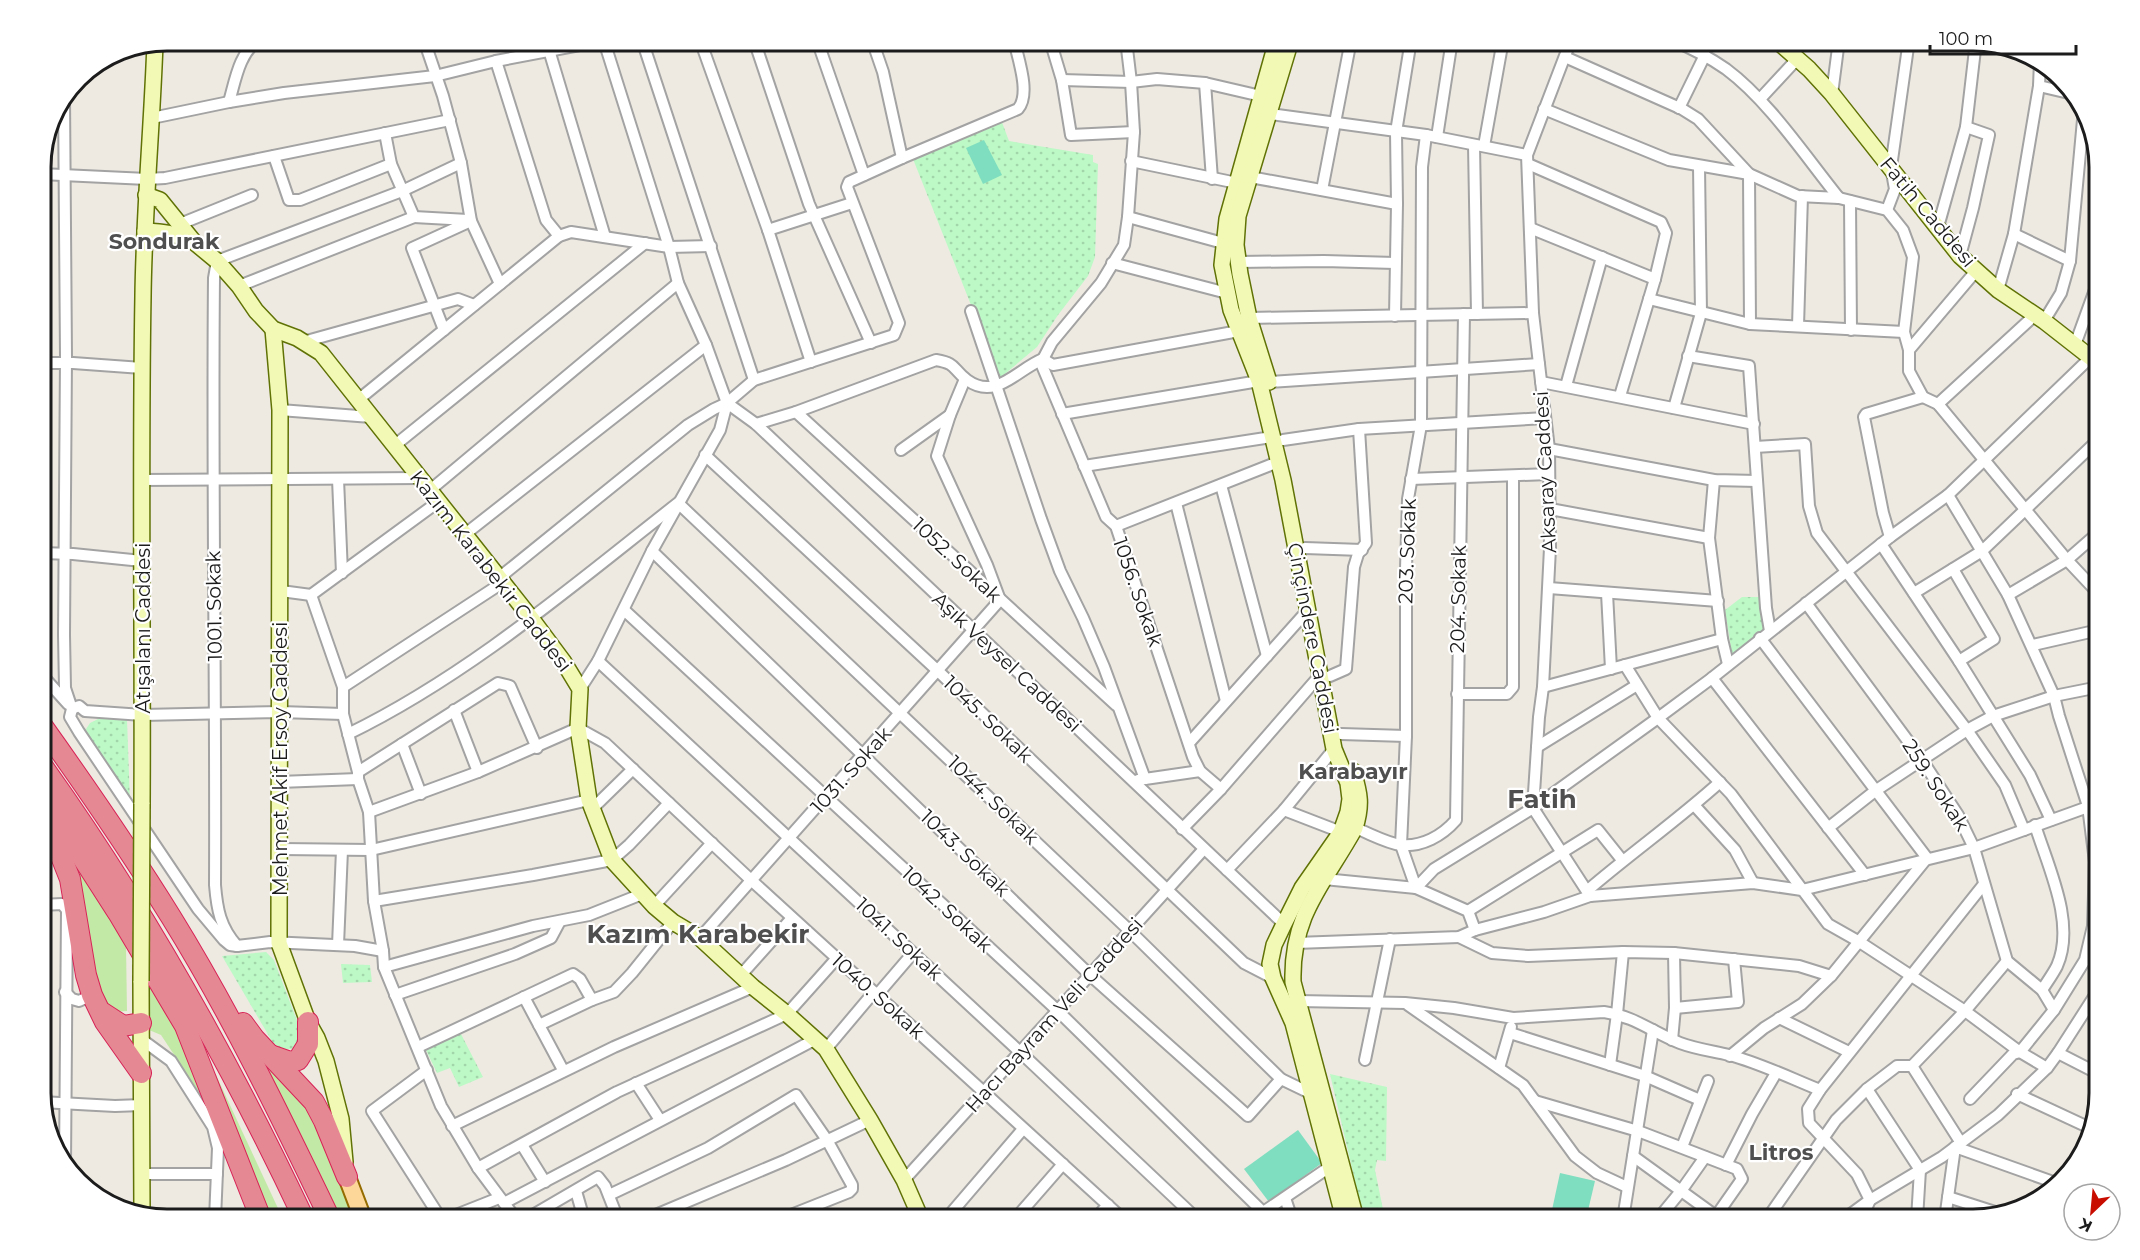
<svg xmlns="http://www.w3.org/2000/svg" width="2140" height="1260" viewBox="0 0 2140 1260" font-family="Montserrat,sans-serif">
<style>
.grass{fill:#c3e9a7}
.park{fill:url(#park-dots)}
.pitch{fill:#7fdebf}
.lines{fill:none;stroke-linecap:round;stroke-linejoin:round}
.street-casing{stroke:#a3a3a3;stroke-width:14}
.secondary-casing{stroke:#607205;stroke-width:18}
.primary-casing{stroke:#946c00;stroke-width:20}
.highway-casing{stroke:#d72356;stroke-width:22}
.street{stroke:#fff;stroke-width:10}
.secondary{stroke:#f2f9b4;stroke-width:15}
.primary{stroke:#fcd799;stroke-width:16}
.highway{stroke:#e68894;stroke-width:20}
.secondary-bridge-casing{stroke:#607205;stroke-width:18;stroke-linecap:butt}
.secondary-bridge{stroke:#f2f9b4;stroke-width:15}
.labels{text-anchor:middle;dominant-baseline:central;stroke-width:4.5;stroke-linejoin:round;paint-order:stroke}
.street-label{font-size:20px;fill:#1c1c1c;stroke:#fff}
.quarter-label{font-size:22px;font-weight:bold;fill:#4f4f4f;stroke:#fff}
.district-label{font-size:26px;font-weight:bold;fill:#4f4f4f;stroke:#fff}
.rim{fill:none;stroke:#1c1c1c;stroke-width:3}
</style>
<defs>
<pattern id="park-dots" width="8" height="8" patternUnits="userSpaceOnUse" patternTransform="scale(1.5)"><rect width="8" height="8" fill="#bdf9c6"/><path d="M2 2h.1M6 6h.1" fill="none" stroke="#a2d5aa" stroke-width="1.8" stroke-linecap="round"/></pattern>
</defs>
<rect width="100%" height="100%" fill="#eeeae2"/>
<!-- grass -->
<g class="grass">
<path d="M57,827l69,117 1,67 -15,1 -8,-5z"/>
<path d="M149,979l27,47 32,80 -47,-71 -12,-5z"/>
<path d="M277,1070l35,38 13,29 27,82h-12l-72,-147z"/>
<path d="M216,1075l67,144h-18l-55,-139z"/>
</g>
<!-- park -->
<g class="park">
<path d="M1000,117l9,24 84,14v7l5,2 -3,93 -7,19 -30,39 -21,32 -37,31 -87,-219z"/>
<path d="M1742,597h18l6,33 -34,24 -7,-44z"/>
<path d="M100,718l27,1 3,83 -42,-65 -2,-8 4,-6z"/>
<path d="M266,952l8,8 27,71 -1,12 -6,6h-12l-9,-6 -51,-87z"/>
<path d="M341,964l29,1 2,17 -29,1z"/>
<path d="M461,1034l22,43 -24,10 -9,-19 -13,5 -12,-25z"/>
<path d="M1330,1074l57,13 -1,74 -9,-1 -2,10 10,49h-21z"/>
</g>
<!-- pitch -->
<g class="pitch">
<path d="M984,140l18,35 -19,9 -17,-36z"/>
<path d="M1298,1130l24,33 -53,39 -25,-33z"/>
<path d="M1560,1173l35,8 -9,38h-36z"/>
</g>
<g class="lines">
<defs>
<g id="street">
<path d="M424,40l19,56 18,67 10,58 29,63"/>
<path d="M546,40l59,197"/>
<path d="M642,40l112,340"/>
<path d="M700,40l68,190 43,132"/>
<path d="M754,40l55,164 62,139"/>
<path d="M817,40l47,135"/>
<path d="M872,40l11,32 19,86"/>
<path d="M1050,40l12,40 9,55 63,-3"/>
<path d="M1126,40l5,42 3,50 -6,85 -4,28 -23,38 -49,59 -11,21 65,154 10,9 77,231 7,14 21,18"/>
<path d="M1571,40l-44,115 6,158 16,136 1,99 -7,139 -4,30 -6,91 57,88"/>
<path d="M1672,40c19,8 37,17 54,29 43,32 79,87 113,129"/>
<path d="M604,41l65,206 9,36 28,62 21,58"/>
<path d="M1565,57l117,52 16,10 51,55 1,150"/>
<path d="M496,61l50,159 13,16"/>
<path d="M1062,80l69,2 26,-3 48,4 56,13"/>
<path d="M1205,83l7,96"/>
<path d="M2039,86l34,8"/>
<path d="M1832,94l7,-54"/>
<path d="M64,97l2,260 -2,278 1,53 7,21"/>
<path d="M1760,99l38,-41"/>
<path d="M229,102c6,-20 10,-50 30,-62"/>
<path d="M1679,108l26,-53"/>
<path d="M1544,109l125,51 80,14 49,22 41,2 48,12 16,20 10,27 -9,75 5,18v21l14,26 15,7 129,156 32,34"/>
<path d="M1270,114l156,21 101,20"/>
<path d="M152,118l77,-16 55,-9 151,-17 61,-15 110,-21"/>
<path d="M385,133l6,31 23,53 54,3"/>
<path d="M1426,135l-4,32 -1,258 -13,74 -2,70v167l-5,109 15,43 52,23 7,19"/>
<path d="M1437,137l15,-97"/>
<path d="M1474,145l3,169"/>
<path d="M1484,146l19,-106"/>
<path d="M274,156l15,44h11l91,-36"/>
<path d="M1131,161l106,22"/>
<path d="M1528,164l133,58 5,11 -11,46 -35,117"/>
<path d="M41,174l106,5 18,-1 285,-58"/>
<path d="M1250,177l147,27"/>
<path d="M1322,190l29,-150"/>
<path d="M1850,201l1,129"/>
<path d="M1887,210l8,-21 -4,-22 18,-127"/>
<path d="M1128,217l95,26"/>
<path d="M180,224l72,-29"/>
<path d="M1938,227l28,-100 10,-86"/>
<path d="M1530,228l125,51"/>
<path d="M768,230l84,-27"/>
<path d="M2014,234l56,27"/>
<path d="M1960,256l13,-48 16,-73 -23,-8"/>
<path d="M1238,262l86,-1 71,2"/>
<path d="M1112,263l115,30"/>
<path d="M239,286l175,-69"/>
<path d="M1998,290l16,-56 25,-148 1,-25"/>
<path d="M1649,299l101,25 154,8"/>
<path d="M971,311l70,208 19,52 23,47 21,49 41,112"/>
<path d="M1395,316l2,-112 -1,-72 15,-92"/>
<path d="M1249,318l284,-5"/>
<path d="M2044,321l17,-28 9,-32 14,-152"/>
<path d="M1798,326l4,-130"/>
<path d="M444,330l-32,-82 59,-27"/>
<path d="M303,342l155,-43 16,6"/>
<path d="M2075,345l21,-58 3,-18"/>
<path d="M1909,350l67,-79"/>
<path d="M1688,356l61,10 17,242 4,23"/>
<path d="M1043,359l10,6 186,-34"/>
<path d="M41,363h32l69,5"/>
<path d="M1269,382l270,-18"/>
<path d="M1541,382l213,42"/>
<path d="M1566,386l36,-129"/>
<path d="M358,400l201,-164 12,-4 98,15 42,-1"/>
<path d="M727,403l29,21 528,500"/>
<path d="M1938,404l97,-89"/>
<path d="M1674,408l27,-95 -2,-147"/>
<path d="M280,410l91,7"/>
<path d="M796,412l320,293"/>
<path d="M1062,414l197,-33"/>
<path d="M756,424l40,-12 140,-52c22,4 15,8 31,20 29,21 49,-10 76,-21"/>
<path d="M1283,440l76,-11 186,-11"/>
<path d="M394,446l251,-203"/>
<path d="M1755,447l50,-3 4,62 8,27 150,197 38,55 19,45"/>
<path d="M1549,449l165,31 43,1"/>
<path d="M901,450l49,-35"/>
<path d="M705,455l233,216 306,292 29,15"/>
<path d="M1084,466l188,-29"/>
<path d="M338,479l4,94"/>
<path d="M1411,479l138,-5"/>
<path d="M142,480l278,-2"/>
<path d="M1714,480l-5,58 13,101 6,25"/>
<path d="M1221,485l46,171"/>
<path d="M429,491l249,-208"/>
<path d="M1948,495l60,100 46,101 5,20 29,90 7,56 -2,64 -8,34 -31,50 -34,42 -7,2 -43,45"/>
<path d="M438,502l-127,93 32,92v27l15,58v7l11,33 5,89 9,50 1,16 57,139 37,62 38,51"/>
<path d="M1176,503l50,198"/>
<path d="M1550,509l159,29"/>
<path d="M1116,526l162,-64"/>
<path d="M464,535l242,-190"/>
<path d="M1890,537l-7,-24 -19,-96 2,-3 57,-17"/>
<path d="M1881,544l78,117 71,114 21,45"/>
<path d="M1305,548l57,2"/>
<path d="M652,551l438,424 148,132 10,9 33,-37"/>
<path d="M41,553l32,1 69,7"/>
<path d="M1953,569l41,70 -35,22"/>
<path d="M1549,588l169,13"/>
<path d="M281,591l30,4"/>
<path d="M1607,593l4,76"/>
<path d="M1914,593l68,-42 117,-112"/>
<path d="M2008,595l59,-35 32,-28"/>
<path d="M1806,603l116,157 36,55 16,33 33,113 35,29 12,20"/>
<path d="M624,610l434,401 206,202"/>
<path d="M2033,645l66,-15"/>
<path d="M598,661l422,391 177,167"/>
<path d="M1625,665l33,53 73,76 97,130 30,17 107,70 55,41 27,16"/>
<path d="M41,674l27,30"/>
<path d="M1330,676l16,-7 8,-102 4,-13 8,-11 -7,-114"/>
<path d="M1712,678l153,197"/>
<path d="M343,687l159,-104 3,-10 183,-148 26,-16 13,-6"/>
<path d="M1543,687l179,-48"/>
<path d="M580,689l18,-28 54,-110 68,-121 7,-27 27,-23 140,-45 5,-12 -52,-136 2,-5 53,-24 116,-49c13,-15 0,-50 -4,-69"/>
<path d="M1457,694h50l6,-7v-210"/>
<path d="M72,709l-2,8 9,15 119,177 26,31 6,5 7,1 33,-4 85,4 28,5"/>
<path d="M72,709l7,-3 6,5 58,4 137,-3 63,2"/>
<path d="M454,710l24,62"/>
<path d="M348,734c121,-59 224,-148 330,-231l452,428 151,148 29,14"/>
<path d="M1341,734l65,2"/>
<path d="M1189,743l119,-133"/>
<path d="M402,744l19,50"/>
<path d="M1537,747l100,-62"/>
<path d="M358,772l140,-89 12,3 27,62"/>
<path d="M1138,780l62,-9"/>
<path d="M279,782l79,-3"/>
<path d="M1694,805l41,45 18,33"/>
<path d="M591,810l42,-41"/>
<path d="M1284,810l57,22"/>
<path d="M369,812l109,-40 100,-44 27,15 146,137 372,339"/>
<path d="M2035,825c13,42 41,98 22,141 -4,8 -10,16 -15,24"/>
<path d="M1355,828c14,5 31,15 46,17 21,2 41,-9 55,-25l8,-506"/>
<path d="M1828,828l47,-37 92,-61 26,-14 61,-20 45,-9"/>
<path d="M1182,829l39,-40 100,-115"/>
<path d="M281,849l90,1 218,-50"/>
<path d="M1227,870l57,-60 50,-61"/>
<path d="M1324,879l92,9 18,-19 99,-61 125,-90 54,-40 178,-141 58,-42 143,-138"/>
<path d="M1588,890c43,-37 90,-70 132,-108"/>
<path d="M374,901l159,-26 79,-15 17,-15 40,-42"/>
<path d="M41,905l21,-1 5,6 -2,254"/>
<path d="M654,906l58,-63"/>
<path d="M1468,911l130,-81 24,30"/>
<path d="M1459,937l33,16 36,3 95,-4 51,1 125,13 32,10"/>
<path d="M700,938l300,-338 -13,-35 -50,-109 13,-41 15,-36"/>
<path d="M1296,943l163,-6 16,-7 69,-18 46,-16 163,-13 49,7 172,-42 125,-45"/>
<path d="M338,945l4,-95"/>
<path d="M237,946c-17,-19 -20,-37 -22,-61 1,-203 -3,-405 -1,-607l3,-17 185,-70 59,-28"/>
<path d="M384,967l149,-41 56,-11 53,-21"/>
<path d="M741,975l51,-57"/>
<path d="M65,992l7,7 7,2 13,-6"/>
<path d="M395,995l120,-41 36,-16 8,-15"/>
<path d="M877,995l36,-42"/>
<path d="M524,997l39,73"/>
<path d="M1298,1001l107,2 49,5 59,10 91,-6c30,4 48,20 76,31 16,6 32,8 49,12 31,8 61,23 91,35"/>
<path d="M1408,1005l115,80 52,71 22,17 30,14"/>
<path d="M1675,1008l63,-6 -4,-43"/>
<path d="M1779,1018l70,34"/>
<path d="M539,1025l53,-25 22,-8 18,-19 41,-51"/>
<path d="M1510,1033l135,43 55,24"/>
<path d="M141,1039l30,22 42,66 5,21 -3,71"/>
<path d="M1672,1040l3,-32 -1,-55"/>
<path d="M418,1047l155,-73 7,5 12,21"/>
<path d="M826,1049l48,-57"/>
<path d="M2058,1053l41,21"/>
<path d="M1730,1056l34,-28 38,-24 29,-28 96,-118 -167,-220"/>
<path d="M1365,1060l25,-121"/>
<path d="M1610,1065l7,-51 6,-62"/>
<path d="M1912,1066l53,-55 42,-50"/>
<path d="M1499,1068l12,-41"/>
<path d="M427,1070l-55,41 69,108"/>
<path d="M636,1083l24,37"/>
<path d="M1867,1089l53,81 -3,49"/>
<path d="M2017,1094l73,34"/>
<path d="M1535,1101l103,30 99,38 5,10 -28,40"/>
<path d="M41,1102l74,4 27,-1"/>
<path d="M452,1126l162,-79 139,-60"/>
<path d="M522,1145l23,37"/>
<path d="M1682,1147l26,-66"/>
<path d="M1633,1156l87,63"/>
<path d="M2082,1157l1,-2"/>
<path d="M1726,1165l26,-51 24,-41"/>
<path d="M478,1168l139,-76 170,-78 50,-56"/>
<path d="M142,1174h75"/>
<path d="M904,1180l300,-331"/>
<path d="M576,1191l8,28"/>
<path d="M609,1195l99,-47 88,-53 31,45 25,45v4l-3,3 -68,27"/>
<path d="M1948,1197l50,16"/>
<path d="M1285,1198l7,21"/>
<path d="M504,1203l310,-163"/>
<path d="M446,1219l53,-21"/>
<path d="M526,1219l72,-42 7,9 13,33"/>
<path d="M646,1219l140,-59 84,-40"/>
<path d="M946,1219l77,-90"/>
<path d="M1015,1219l48,-55"/>
<path d="M1095,1219l13,-14"/>
<path d="M1253,1219l78,-53"/>
<path d="M1623,1219l30,-189"/>
<path d="M1658,1219l23,-28 24,-34"/>
<path d="M1767,1219l69,-99 31,-31 30,-23h15l49,77"/>
<path d="M1844,1219l26,-19 72,-43 56,-42 49,-47 11,-15 41,-64"/>
<path d="M1867,1219l-1,-10 4,-9 -13,-26 -48,-51 -1,-14 12,-19 164,-206"/>
<path d="M1945,1219l10,-72 101,36"/>
</g>
<g id="secondary">
<path d="M1277,40l-50,179 -5,46 9,45 28,71 24,99 51,269 14,34 2,16 -2,13 -7,20 -39,56 -18,36 -10,21 -4,19 3,14 20,45 51,196"/>
<path d="M1776,40l33,29 23,25 128,162 38,34 46,31 55,43"/>
<path d="M146,195l14,5 34,42 23,19 22,25 17,25 17,18 24,9 24,15 210,265 32,43 17,28 -2,39 11,72 23,60 42,46 19,16 27,16 53,49 34,27 39,35 44,71 34,60 17,39"/>
<path d="M145,231c17,1 31,2 46,10"/>
<path d="M273,329l7,81 -1,533 29,79 9,16 9,23 15,58 4,43"/>
<path d="M1269,382l-20,-64 -9,-44 -4,-29 2,-29 53,-176"/>
<path d="M1353,771c7,23 9,34 2,57 -31,56 -64,86 -62,154l63,237"/>
<path d="M142,804c1,-170 -2,-339 1,-508 1,-85 9,-169 12,-253"/>
<path d="M141,981l1,232"/>
</g>
<path id="primary" d="M347,1177l16,42"/>
<g id="highway">
<path d="M41,724c45,63 89,127 130,193 60,97 110,200 159,302"/>
<path d="M41,764c103,144 188,296 263,455"/>
<path d="M41,793l77,120 67,113 76,193"/>
<path d="M47,821l23,58 16,96 6,20 13,27 36,51"/>
<path d="M103,1013l20,13 18,-3"/>
<path d="M243,1023l11,15 60,64 10,19 23,56"/>
<path d="M270,1055l20,7 8,-2 10,-16v-22"/>
</g>
</defs>
<!-- street casing -->
<use href="#street" class="street-casing"/>
<!-- secondary casing -->
<use href="#secondary" class="secondary-casing"/>
<!-- primary casing -->
<use href="#primary" class="primary-casing"/>
<!-- highway casing -->
<use href="#highway" class="highway-casing"/>
<!-- street -->
<use href="#street" class="street"/>
<!-- secondary -->
<use href="#secondary" class="secondary"/>
<!-- primary -->
<use href="#primary" class="primary"/>
<!-- highway -->
<use href="#highway" class="highway"/>
<defs>
<path id="secondary-bridge" d="M141,981l1,-177"/>
</defs>
<!-- secondary-bridge casing -->
<use href="#secondary-bridge" class="secondary-bridge-casing"/>
<!-- secondary-bridge -->
<use href="#secondary-bridge" class="secondary-bridge"/>
</g>
<g class="labels">
<!-- street labels -->
<g class="street-label">
<text transform="translate(1928 212) rotate(50)">Fatih Caddesi</text>
<text transform="translate(1545 472) rotate(-93)">Aksaray Caddesi</text>
<text transform="translate(1407 551) rotate(-88)">203. Sokak</text>
<text transform="translate(957 560) rotate(43)">1052. Sokak</text>
<text transform="translate(491 571) rotate(52)">Kazım Karabekir Caddesi</text>
<text transform="translate(1138 592) rotate(71)">1056. Sokak</text>
<text transform="translate(1458 599) rotate(-89)">204. Sokak</text>
<text transform="translate(214 606) rotate(-91)">1001. Sokak</text>
<text transform="translate(143 628) rotate(-90)">Atışalanı Caddesi</text>
<text transform="translate(1313 638) rotate(79)">Çinçindere Caddesi</text>
<text transform="translate(1007 662) rotate(43)">Aşık Veysel Caddesi</text>
<text transform="translate(988 719) rotate(44)">1045. Sokak</text>
<text transform="translate(280 759) rotate(-90)">Mehmet Akif Ersoy Caddesi</text>
<text transform="translate(851 770) rotate(-48)">1031. Sokak</text>
<text transform="translate(1936 785) rotate(57)">259. Sokak</text>
<text transform="translate(993 800) rotate(44)">1044. Sokak</text>
<text transform="translate(965 853) rotate(44)">1043. Sokak</text>
<text transform="translate(947 909) rotate(43)">1042. Sokak</text>
<text transform="translate(899 939) rotate(43)">1041. Sokak</text>
<text transform="translate(878 996) rotate(42)">1040. Sokak</text>
<text transform="translate(1054 1015) rotate(-48)">Hacı Bayram Veli Caddesi</text>
</g>
<!-- quarter labels -->
<g class="quarter-label">
<text x="164" y="241">Sondurak</text>
<text x="1353" y="771">Karabayır</text>
<text x="1781" y="1152">Litros</text>
</g>
<!-- district labels -->
<g class="district-label">
<text x="1542" y="799">Fatih</text>
<text x="698" y="934">Kazım Karabekir</text>
</g>
</g>
<!-- crop -->
<path d="M0 0H2140V1260H0ZM167 51H1973A116 116 0 0 1 2089 167V1093A116 116 0 0 1 1973 1209H167A116 116 0 0 1 51 1093V167A116 116 0 0 1 167 51Z" fill="#fff" fill-rule="evenodd"/>
<path class="rim" d="M167 51H1973A116 116 0 0 1 2089 167V1093A116 116 0 0 1 1973 1209H167A116 116 0 0 1 51 1093V167A116 116 0 0 1 167 51Z"/>
<!-- north arrow -->
<g transform="translate(2092 1212) rotate(206)"><circle r="28" fill="#ffffff" stroke="#a4a4a4" stroke-width="1.5"/>
<path d="M0-4.5L10 22L0 15L-10 22Z" fill="#c80c00"/>
<text y="-9" font-size="16" font-weight="bold" text-anchor="middle" fill="#1c1c1c">K</text>
</g>
<!-- scale -->
<path d="M1930 45v9h146v-9" fill="none" stroke="#1c1c1c" stroke-width="3"/>
<text x="1939" y="45" font-size="18" fill="#1c1c1c" stroke="#ffffff" stroke-width="4.5" paint-order="stroke">100 m</text>
</svg>
